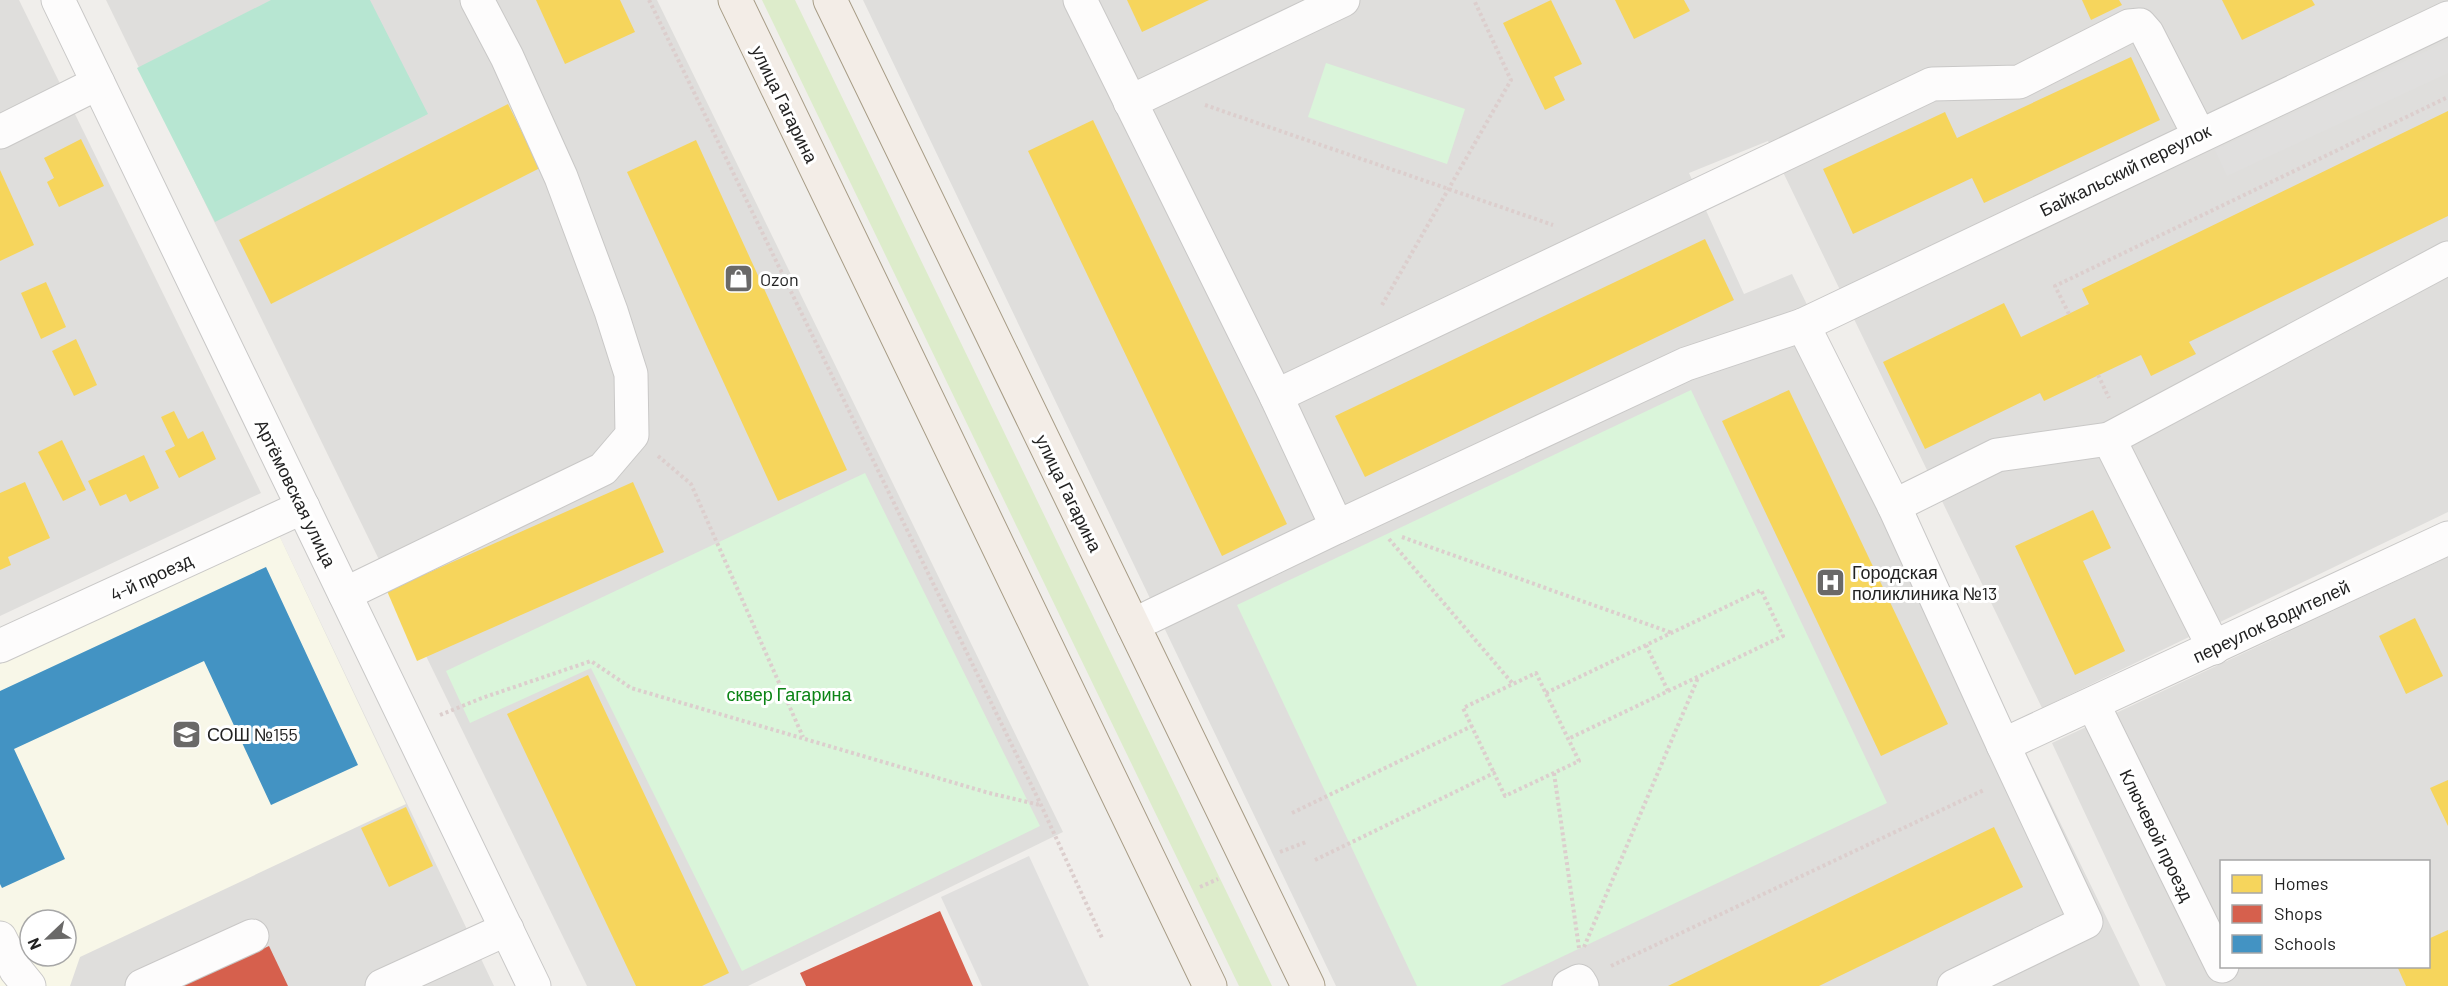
<svg xmlns="http://www.w3.org/2000/svg" width="2448" height="986" viewBox="0 0 2448 986" font-family="Barlow,sans-serif">
<style>
.residential{fill:#dfdedc;fill-rule:evenodd}
.education{fill:#f8f7e8;fill-rule:evenodd}
.grass{fill:#ddeccb}
.park{fill:#daf5da}
.pitch{fill:#b7e6d2}
.parking{fill:#e0dfde}
.homes{fill:#f6d55c}
.shops{fill:#d6604d}
.schools{fill:#4393c3}
.lines{fill:none;stroke-linecap:round;stroke-linejoin:round}
.minor-casing{stroke:#c9c8c7;stroke-width:35}
.major-casing{stroke:#a79c86;stroke-width:35}
.path{stroke:#dccecd;stroke-width:4;stroke-dasharray:3 3;stroke-linecap:butt}
.minor{stroke:#fdfcfc;stroke-width:33}
.major{stroke:#f3ede7;stroke-width:33}
.labels{text-anchor:middle;dominant-baseline:central;stroke-width:6;stroke-linejoin:round;paint-order:stroke}
.street-label{font-size:18px;fill:#222;stroke:#fff}
.poi-label{font-size:18px;fill:#222;stroke:#fff;text-anchor:start}
.park-label{font-size:18px;fill:#0c8416;stroke:#fff}
</style>
<rect width="100%" height="100%" fill="#f0eeeb"/>
<!-- residential -->
<g class="residential">
<path d="M0,0h19l242,493 -261,123z"/>
<path d="M106,0h551l406,832 -315,154h-161z"/>
<path d="M863,0h1585v512l-406,196 -274,-567 -79,32 55,121 48,-20 348,712h-804z"/>
<path d="M278,533l216,453h-494v-323zM30,920h36v36h-36z"/>
<path d="M2448,557v429h-282l-114,-243zM2222,862h206v104h-206z"/>
</g>
<!-- education -->
<path class="education" d="M278,533l128,271 -326,153 -10,29h-70v-322zM30,920h36v36h-36z"/>
<!-- grass -->
<path class="grass" d="M762,0h33l477,986h-33z"/>
<!-- park -->
<g class="park">
<path d="M1326,63l139,46 -18,55 -139,-47z"/>
<path d="M1691,390l196,413 -387,183h-83l-180,-381z"/>
<path d="M865,473l175,353 -298,145 -151,-303 -121,55 -24,-52z"/>
</g>
<!-- pitch -->
<path class="pitch" d="M271,0h99l58,114 -213,108 -78,-154z"/>
<!-- parking -->
<g class="parking">
<path d="M2448,41v32l-221,103 -12,-26z"/>
<path d="M1029,856l60,130h-107l-41,-89z"/>
</g>
<!-- homes -->
<g class="homes">
<path d="M536,0h84l15,32 -70,32z"/>
<path d="M1127,0h82l-67,32z"/>
<path d="M1551,0l31,64 -28,13 11,23 -20,10 -42,-87z"/>
<path d="M1615,0h69l6,11 -56,28z"/>
<path d="M2082,0h37l3,5 -31,15z"/>
<path d="M2222,0h90l3,5 -73,35z"/>
<path d="M2131,57l29,63 -176,83 -12,-25 -119,56 -30,-65 122,-57 12,26z"/>
<path d="M508,104l32,64 -269,136 -32,-64z"/>
<path d="M2448,111v105l-259,126 7,12 -45,22 -10,-21 -97,46 -4,-8 -115,56 -42,-87 121,-59 17,34 68,-33 -7,-15z"/>
<path d="M1093,120l194,404 -65,32 -194,-405z"/>
<path d="M81,139l23,47 -45,21 -12,-25 7,-4 -10,-20z"/>
<path d="M696,140l151,330 -69,31 -151,-329z"/>
<path d="M0,170l34,75 -34,16z"/>
<path d="M1705,239l29,61 -369,177 -30,-61z"/>
<path d="M46,282l20,45 -25,12 -20,-46z"/>
<path d="M76,339l21,46 -23,11 -22,-45z"/>
<path d="M1789,390l159,334 -67,32 -159,-335z"/>
<path d="M174,411l14,28 15,-8 13,28 -37,19 -14,-27 10,-5 -14,-29z"/>
<path d="M62,440l24,50 -23,11 -25,-49z"/>
<path d="M144,455l15,33 -29,14 -4,-8 -26,12 -12,-25z"/>
<path d="M25,482l25,56 -42,19 3,8 -11,5v-77z"/>
<path d="M633,482l31,70 -247,109 -30,-70z"/>
<path d="M2093,510l18,38 -28,13 42,90 -50,24 -60,-129z"/>
<path d="M2415,618l28,58 -37,18 -27,-58z"/>
<path d="M588,675l141,298 -27,13h-66l-129,-272z"/>
<path d="M2448,780v46l-18,-38z"/>
<path d="M406,807l27,59 -44,21 -28,-59z"/>
<path d="M1994,827l29,60 -204,99h-151z"/>
<path d="M2448,930v56h-42l-9,-20h31v-27z"/>
</g>
<!-- shops -->
<g class="shops">
<path d="M940,911l33,75h-167l-6,-13z"/>
<path d="M269,946l19,40h-106z"/>
</g>
<!-- schools -->
<path class="schools" d="M266,567l92,198 -87,40 -67,-144 -190,88 51,110 -63,29 -2,-4v-193z"/>
<g class="lines">
<defs>
<g id="minor">
<path d="M58,0l476,986"/>
<path d="M1080,0l196,396 61,131 -204,98"/>
<path d="M1130,102l213,-102"/>
<path d="M0,132l98,-49"/>
<path d="M1803,325l645,-307"/>
<path d="M1276,396l656,-312 87,-2 110,-56 11,-1 7,8 52,102"/>
<path d="M2109,439l105,209"/>
<path d="M1894,506l103,-51 112,-16 339,-181"/>
<path d="M1337,527l349,-163 117,-39 91,181 109,239 445,-207"/>
<path d="M345,594l258,-125 29,-34 -1,-61 -20,-63 -50,-134 -54,-120 -30,-57"/>
<path d="M0,646l303,-139"/>
<path d="M2093,704l129,262"/>
<path d="M0,938l16,32 13,16"/>
<path d="M142,986l110,-50"/>
<path d="M382,986l125,-57"/>
<path d="M1569,986l10,-5 3,5"/>
<path d="M1954,986l132,-64 -83,-177"/>
</g>
<g id="major">
<path d="M735,0l475,986"/>
<path d="M830,0l478,986"/>
</g>
</defs>
<!-- minor casing -->
<use href="#minor" class="minor-casing"/>
<!-- major casing -->
<use href="#major" class="major-casing"/>
<!-- path -->
<g class="path">
<path d="M649,0l392,805 61,133"/>
<path d="M1205,105l348,120"/>
<path d="M1382,305l129,-225 -37,-80"/>
<path d="M2069,314l-14,-28 393,-189"/>
<path d="M2098,375l11,23"/>
<path d="M658,456l33,28 112,253"/>
<path d="M1402,537l270,96"/>
<path d="M1389,539l124,145"/>
<path d="M1646,645l22,46"/>
<path d="M1546,693l215,-103 22,46 -215,103"/>
<path d="M440,715l42,-17 109,-37 40,27 358,105 51,12"/>
<path d="M1554,773l25,175"/>
<path d="M1292,813l180,-87"/>
<path d="M1280,852l26,-10"/>
<path d="M1315,860l179,-87 11,23 74,-35 -43,-88 -73,35 31,65"/>
<path d="M1200,887l18,-8"/>
<path d="M1584,947l114,-269"/>
<path d="M1611,966l373,-176"/>
</g>
<!-- minor -->
<use href="#minor" class="minor"/>
<!-- major -->
<use href="#major" class="major"/>
</g>
<!-- icons -->
<defs>
<symbol id="shop-square" viewBox="-11 -11 22 22"><rect x="-9" y="-9" width="18" height="18" rx="4" fill="#6a6968" stroke="#fff"/><path d="M-5-2.5h2.3a2.7 3.5 0 0 1 5.4 0H5L5.5 6h-11ZM-1.5-2.5h3a1.5 2.3 0 0 0-3 0Z" fill="#fff"/></symbol>
<symbol id="hospital-square" viewBox="-11 -11 22 22"><rect x="-9" y="-9" width="18" height="18" rx="4" fill="#6a6968" stroke="#fff"/><path d="M-5-5h3v3.5h4V-5h3V5h-3V1.5h-4V5h-3Z" fill="#fff"/></symbol>
<symbol id="school-square" viewBox="-11 -11 22 22"><rect x="-9" y="-9" width="18" height="18" rx="4" fill="#6a6968" stroke="#fff"/><path d="M0-5L7-2L0 1L-7-2ZM-4 1L0 2.5L4 1V4Q0 6-4 4Z" fill="#fff"/></symbol>
</defs>
<g fill-rule="evenodd">
<use href="#shop-square" x="722" y="262" width="33" height="33"/>
<use href="#hospital-square" x="1814" y="566" width="33" height="33"/>
<use href="#school-square" x="170" y="718" width="33" height="33"/>
</g>
<g class="labels">
<!-- street labels -->
<g class="street-label">
<text transform="translate(785 104) rotate(64)">улица Гагарина</text>
<text transform="translate(2125 170) rotate(-26)">Байкальский переулок</text>
<text transform="translate(296 493) rotate(64)">Артёмовская улица</text>
<text transform="translate(1069 493) rotate(64)">улица Гагарина</text>
<text transform="translate(151 577) rotate(-25)">4-й проезд</text>
<text transform="translate(2271 621) rotate(-25)">переулок Водителей</text>
<text transform="translate(2157 835) rotate(64)">Ключевой проезд</text>
</g>
<!-- poi labels -->
<g class="poi-label">
<text x="760" y="279">Ozon</text>
<text x="1852" y="572">Городская<tspan x="1852" dy="21">поликлиника №13</tspan></text>
<text x="207" y="734">СОШ №155</text>
</g>
<!-- park labels -->
<g class="park-label">
<text x="789" y="694">сквер Гагарина</text>
</g>
</g>
<!-- legend -->
<rect x="2220" y="860" width="210" height="108" fill="#ffffff" stroke="#a7a7a7" stroke-width="1.5"/>
<rect x="2232" y="875" width="30" height="18" fill="#f6d55c" stroke="#a7a7a7" stroke-width="1.5"/>
<text x="2274" y="890" font-size="18" fill="#222222">Homes</text>
<rect x="2232" y="905" width="30" height="18" fill="#d6604d" stroke="#a7a7a7" stroke-width="1.5"/>
<text x="2274" y="920" font-size="18" fill="#222222">Shops</text>
<rect x="2232" y="935" width="30" height="18" fill="#4393c3" stroke="#a7a7a7" stroke-width="1.5"/>
<text x="2274" y="950" font-size="18" fill="#222222">Schools</text>
<!-- north arrow -->
<g transform="translate(48 938) rotate(247)"><circle r="28" fill="#ffffff" stroke="#a7a7a7" stroke-width="1.5"/>
<path d="M0-4.5L10 22L0 15L-10 22Z" fill="#6a6968"/>
<text y="-9" font-size="16" font-weight="bold" text-anchor="middle" fill="#222222">N</text>
</g>
</svg>
